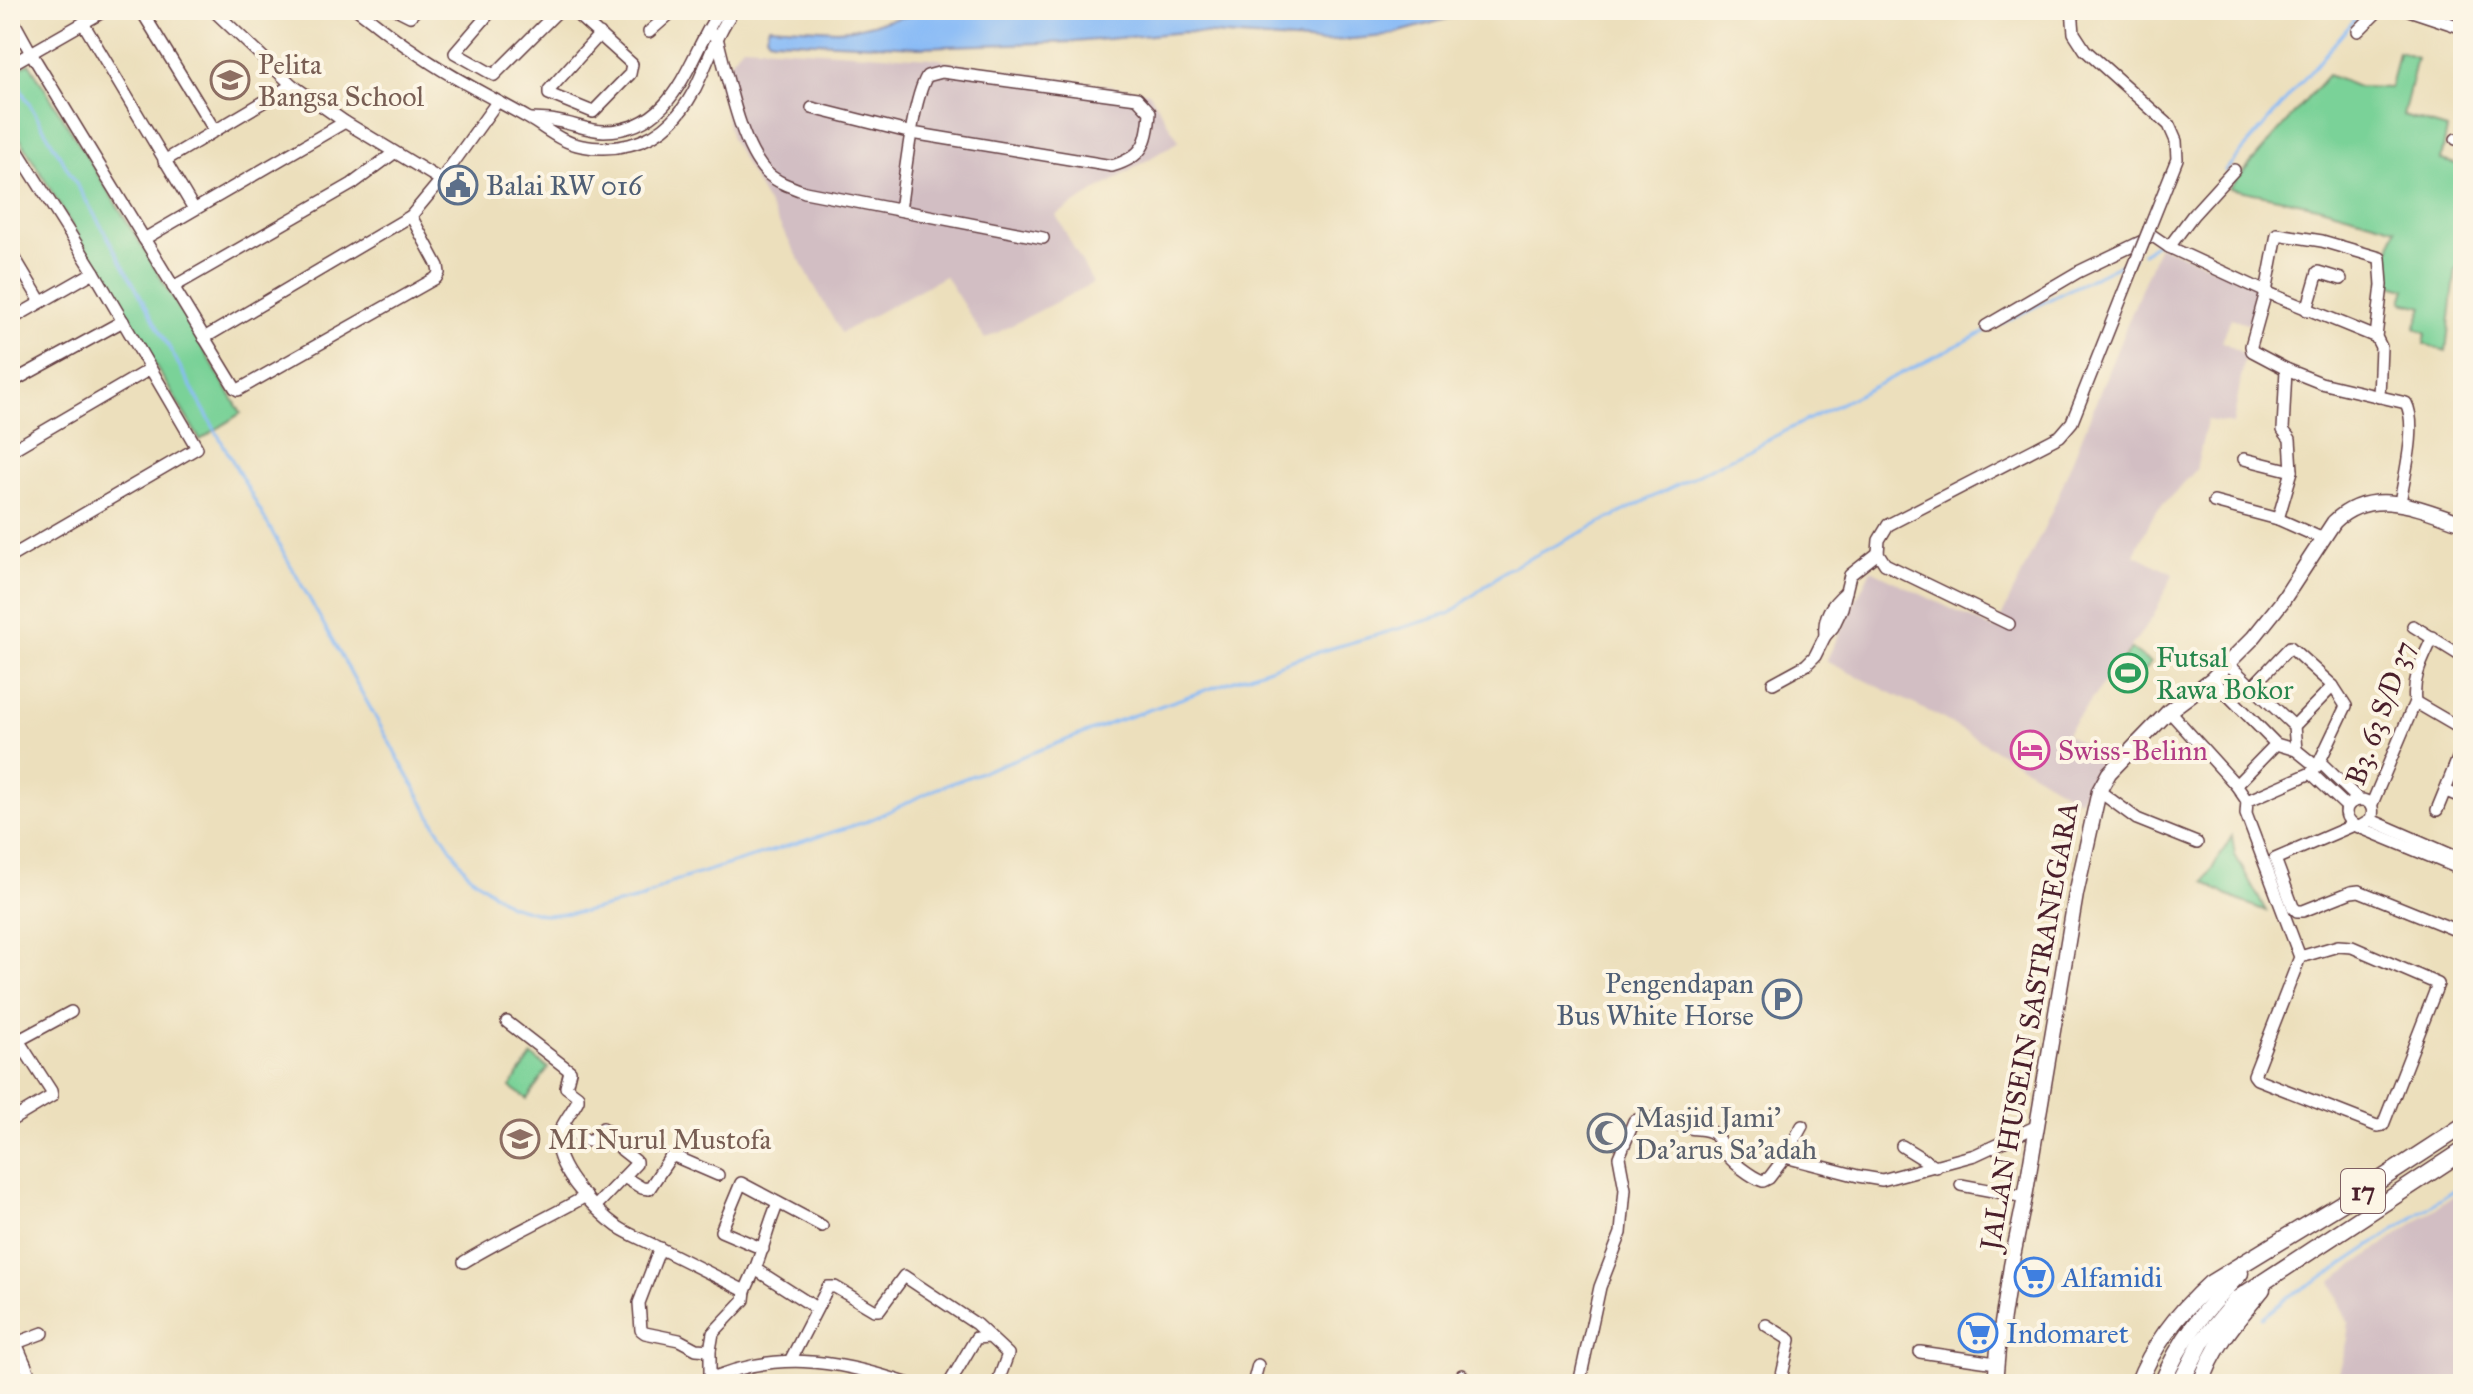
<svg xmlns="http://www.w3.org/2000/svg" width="2473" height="1394" viewBox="0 0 2473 1394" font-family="'IM FELL Great Primer',serif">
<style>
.industrial{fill:#d2bec3}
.green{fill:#7ad298;stroke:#627862;stroke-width:2}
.water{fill:#89bbf6;stroke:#6a6d90;stroke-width:2}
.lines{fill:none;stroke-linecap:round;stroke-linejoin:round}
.stream{stroke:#89bbf6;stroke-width:3}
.minor-casing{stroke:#623c41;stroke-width:14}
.major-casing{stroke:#623c41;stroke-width:17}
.highway-casing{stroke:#623c41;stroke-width:19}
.minor{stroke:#fff;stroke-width:11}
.major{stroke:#fff;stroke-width:14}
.highway{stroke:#fff;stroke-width:16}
.minor-bridge-casing{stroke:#623c41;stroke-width:14;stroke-linecap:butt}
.minor-bridge{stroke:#fff;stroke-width:11}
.labels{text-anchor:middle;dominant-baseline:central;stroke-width:8;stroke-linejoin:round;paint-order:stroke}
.shield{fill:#fcf5e5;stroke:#7f5f63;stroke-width:2}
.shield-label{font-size:26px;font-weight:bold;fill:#4a1f2b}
.education-label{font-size:28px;fill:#785e54;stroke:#fcf5e5;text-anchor:start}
.service-label{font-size:28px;fill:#4e5e75;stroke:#fcf5e5;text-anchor:start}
.leisure-label{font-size:28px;fill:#27864d;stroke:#fcf5e5;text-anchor:start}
.street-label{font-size:28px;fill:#4a1f2b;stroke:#fcf5e5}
.hotel-label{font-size:28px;fill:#b23c85;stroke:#fcf5e5;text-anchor:start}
.worship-label{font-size:28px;fill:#5b616d;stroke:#fcf5e5;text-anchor:start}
.shop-label{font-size:28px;fill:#366cbe;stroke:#fcf5e5;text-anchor:start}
</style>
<rect width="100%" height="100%" fill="#fcf5e5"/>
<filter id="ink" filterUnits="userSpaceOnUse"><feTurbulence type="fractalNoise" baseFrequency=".0125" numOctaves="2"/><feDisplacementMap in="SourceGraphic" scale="16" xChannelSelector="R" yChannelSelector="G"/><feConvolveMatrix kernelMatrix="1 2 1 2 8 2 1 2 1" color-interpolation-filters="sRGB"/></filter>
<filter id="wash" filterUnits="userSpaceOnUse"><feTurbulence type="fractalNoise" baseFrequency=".006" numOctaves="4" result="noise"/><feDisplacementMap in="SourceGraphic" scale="32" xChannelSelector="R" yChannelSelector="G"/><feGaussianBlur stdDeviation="1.8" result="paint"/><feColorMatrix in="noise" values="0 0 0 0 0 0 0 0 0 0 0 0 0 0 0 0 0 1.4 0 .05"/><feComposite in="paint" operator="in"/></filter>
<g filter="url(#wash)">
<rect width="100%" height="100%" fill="#ecdfbc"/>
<!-- industrial -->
<g class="industrial">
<path d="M743,46l187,12 219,34 30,49 -123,74 37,68 -108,56 -40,-63 -104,57 -110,-194 -14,-62z"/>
<path d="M2159,245l109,45 -15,35 -22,-7 -9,23 23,14 -12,69 -26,-4 -11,50 -42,44 -20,40 39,20 -20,43 -87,117 42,26 -29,40 -139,-83 -114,-56 45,-91 124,60 57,-119z"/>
<path d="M2463,1189v195h-127l12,-45v-17l-17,-41z"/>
</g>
<!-- green -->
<g class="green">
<path d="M2398,52l19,6 -14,58 44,13 -6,31 22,6v102h-7l-10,83 -22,-7 2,-10 -11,-6 8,-21 -21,-5 4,-13 -25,-7 15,-54 -79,-22 -88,-18 99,-113 30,12 32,1z"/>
<path d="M29,63l110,178 102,172 -41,27 -190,-318v-49z"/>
<path d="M2131,649l19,14 -26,34 -18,-14z"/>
<path d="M2232,836l3,19 31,56 -38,-15 -24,-14z"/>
<path d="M532,1056l16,12 -21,31 -17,-12z"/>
</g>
<!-- water -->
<path class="water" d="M933,10h546l-94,26 -64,6 -136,-10 -111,10 -156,5 -144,-7 -5,-1 -3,-4 3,-9 67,4 15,-1z"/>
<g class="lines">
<!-- stream -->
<g class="stream">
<path d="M10,71l97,165 328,588 33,50 41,31 36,10 39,-3 59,-14 29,-16 196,-61 68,-32 178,-67 184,-64 151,-44 57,-44 480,-239"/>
<path d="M2225,171l138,-161"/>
<path d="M2162,238l17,-12"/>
<path d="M2143,253l13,-10"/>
<path d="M2000,324l133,-66"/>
<path d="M2262,1318l26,-21 45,-26 130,-87"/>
</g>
</g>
</g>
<g filter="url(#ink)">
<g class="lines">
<defs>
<g id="minor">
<path d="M141,10l74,121"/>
<path d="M213,10l79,75 53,37 96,58"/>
<path d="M358,10c18,13 35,28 54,40 36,26 77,46 116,68 18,10 32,24 54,28 31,6 66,-1 90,-25 31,-30 36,-77 62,-111"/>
<path d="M398,10l12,6 6,-6"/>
<path d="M492,10l-37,43 39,22 65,-65"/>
<path d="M572,10l60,54 -2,10 -37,38 -44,-18v-4l51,-56"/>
<path d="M2072,10l2,23 11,17 84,75 7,16 1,18 -28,70"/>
<path d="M2409,10l54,18"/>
<path d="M10,15l21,38 204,335 3,2 198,-112 3,-5 -1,-7 -27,-50"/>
<path d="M83,23l111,186"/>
<path d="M708,31l9,7c10,36 23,108 49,134 10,10 25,15 39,20l238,46"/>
<path d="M2358,31l21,-21"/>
<path d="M649,32l25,-22"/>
<path d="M10,65l96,-55"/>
<path d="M812,108l100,25 200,33c31,-9 36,-23 38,-54l-13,-14 -195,-26 -15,4c-15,25 -22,102 -27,134"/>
<path d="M531,119c9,1 17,0 25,2 16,2 32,10 48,10 73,-1 83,-73 116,-121"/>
<path d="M10,139l84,133 103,176 -187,109"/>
<path d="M2456,139l7,2"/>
<path d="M164,161l128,-76"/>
<path d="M144,239l201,-117"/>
<path d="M2169,247l24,-32 41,-45"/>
<path d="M10,250l31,52"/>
<path d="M173,287l179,-103 42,-31"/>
<path d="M2307,310l11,-38 23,7"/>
<path d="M10,320l84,-48"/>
<path d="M1986,326l92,-54 75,-36 16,11 97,45 -15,54 1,5 34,18 35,14 85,20c12,23 -2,73 -6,100"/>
<path d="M2376,337l6,-52 -2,-27 -58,-17 -45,-7 -11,58 110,45 5,10 -2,50"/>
<path d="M204,338l207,-122 30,-36 56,-78"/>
<path d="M10,383l113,-62"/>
<path d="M10,451l140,-82"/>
<path d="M2244,459l48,12"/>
<path d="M2214,502l64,17 45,20"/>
<path d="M2278,519l14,-48 -2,-32 -7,-9 3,-61"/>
<path d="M2009,624l-124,-60 -7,-11 1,-13 9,-15 172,-89 12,-14 60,-151"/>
<path d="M2413,626l50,31"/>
<path d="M1825,636c-2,-20 6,-31 21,-44"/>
<path d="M2212,679l64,65 20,6 -2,-24 -66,-62"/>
<path d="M1773,683l33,-18 9,-9 10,-20 8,-9 9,-19 8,-33 28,-22"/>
<path d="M2251,688l39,-41 43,39 13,20 -29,61 -21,-17"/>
<path d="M2415,702l48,28"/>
<path d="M2169,711l67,74 11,16 64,-28 6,-6"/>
<path d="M2294,726l39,-40"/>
<path d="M2320,762l38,37"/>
<path d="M2311,773l36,34"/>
<path d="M2236,785l40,-41"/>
<path d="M2099,791l38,28 60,24"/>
<path d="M2446,791l17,7"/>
<path d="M2247,801l-1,13 54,143 -46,118 3,4 120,47 6,-1 55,-141 -86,-37 -14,-1 -38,11"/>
<path d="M2371,806l44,-104c-3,-25 8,-43 18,-65"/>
<path d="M2437,810l26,-64"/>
<path d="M2371,820l92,40"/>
<path d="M2354,825l-79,34 18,48 4,4h6l48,-19 8,-1 104,42"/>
<path d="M2361,826l10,-6c11,-34 -45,-19 -17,5l109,45"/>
<path d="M507,1022l63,49 -4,16 12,9v4c-7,14 -21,28 -21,44 1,28 40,68 61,83 12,8 26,13 39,20 29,14 58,29 88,44"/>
<path d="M10,1045l61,-33"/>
<path d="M10,1121l42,-25 -1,-5 -33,-51"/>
<path d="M563,1126l25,15h3l12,-13 19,22 14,11v3l-40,42"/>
<path d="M1902,1146l34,21"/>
<path d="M1785,1157l17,-31"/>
<path d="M624,1177l18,11 7,1 20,-30 5,-3 44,19"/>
<path d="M1961,1185l64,12"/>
<path d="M778,1203c-10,22 -14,44 -23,66l61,39"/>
<path d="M660,1248l-21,55 2,27 4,3 34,7 17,9 14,1"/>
<path d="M763,1249l-42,-18 20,-48 81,43"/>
<path d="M464,1262c39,-24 82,-43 122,-66"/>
<path d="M1766,1325l24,15 -10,44"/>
<path d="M11,1345l32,-12"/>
<path d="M1920,1352l76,11"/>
<path d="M791,1359l37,-72h7l39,23h5l25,-34 72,48 32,30 -11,30"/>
<path d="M25,1364l8,20"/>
<path d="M10,1370l15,-6 -9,-21"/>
<path d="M710,1378v-28l3,-17 31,-33 1,-9 10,-22"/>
<path d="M699,1384c73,-35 136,-25 210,0"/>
<path d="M949,1384l27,-46 13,-1"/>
<path d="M1253,1384l5,-19"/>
<path d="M1461,1384l1,-9"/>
<path d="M1579,1384l21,-97 21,-54 4,-44 -6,-32 15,-36c20,-8 37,2 55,7 9,2 18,0 25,6 6,6 7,9 10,16 4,10 29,28 39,31l6,-3 16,-21 73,19 24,4 93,-25 62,-29"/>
</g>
<path id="major" d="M1995,1384l3,-35 13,-83 14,-69 51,-303 23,-103 10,-18 60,-62 43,-32 41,-41 28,-35 53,-81c38,-37 87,-13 129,1"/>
<g id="highway">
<path d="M2138,1384c15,-40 42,-73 73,-101l166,-101 86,-56"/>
<path d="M2162,1384c17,-43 45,-78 78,-111"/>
<path d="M2180,1384l21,-41 35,-43 227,-149"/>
<path d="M2201,1384c11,-37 37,-66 61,-95"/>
</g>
</defs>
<!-- minor casing -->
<use href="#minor" class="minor-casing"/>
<!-- major casing -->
<use href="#major" class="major-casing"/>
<!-- highway casing -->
<use href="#highway" class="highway-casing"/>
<!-- minor -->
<use href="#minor" class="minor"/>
<!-- major -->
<use href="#major" class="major"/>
<!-- highway -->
<use href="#highway" class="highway"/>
<defs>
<path id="minor-bridge" d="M2132,271l17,-42"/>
</defs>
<!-- minor-bridge casing -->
<use href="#minor-bridge" class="minor-bridge-casing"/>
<!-- minor-bridge -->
<use href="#minor-bridge" class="minor-bridge"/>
</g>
</g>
<!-- icons -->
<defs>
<symbol id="school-ring" viewBox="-11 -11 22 22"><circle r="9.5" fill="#fcf5e5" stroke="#8d6e63" stroke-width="1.5"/><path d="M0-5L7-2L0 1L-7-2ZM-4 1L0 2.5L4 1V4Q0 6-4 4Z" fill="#8d6e63"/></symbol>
<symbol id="civic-ring" viewBox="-11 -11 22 22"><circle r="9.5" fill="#fcf5e5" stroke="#5c6f8a" stroke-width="1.5"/><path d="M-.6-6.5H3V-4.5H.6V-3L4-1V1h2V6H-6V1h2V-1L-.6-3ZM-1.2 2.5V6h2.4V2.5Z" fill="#5c6f8a"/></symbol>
<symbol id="stadium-ring" viewBox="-11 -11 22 22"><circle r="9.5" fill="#fcf5e5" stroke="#2e9e5b" stroke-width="1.5"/><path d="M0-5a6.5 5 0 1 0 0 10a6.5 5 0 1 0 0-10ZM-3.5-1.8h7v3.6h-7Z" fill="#2e9e5b"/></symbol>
<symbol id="hotel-ring" viewBox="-11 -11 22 22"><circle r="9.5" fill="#fcf5e5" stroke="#d1479c" stroke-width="1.5"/><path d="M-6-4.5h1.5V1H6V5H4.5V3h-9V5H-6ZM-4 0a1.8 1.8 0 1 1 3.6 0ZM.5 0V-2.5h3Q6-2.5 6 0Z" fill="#d1479c"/></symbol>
<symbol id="parking-ring" viewBox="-11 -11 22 22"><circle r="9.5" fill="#fcf5e5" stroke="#5c6f8a" stroke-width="1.5"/><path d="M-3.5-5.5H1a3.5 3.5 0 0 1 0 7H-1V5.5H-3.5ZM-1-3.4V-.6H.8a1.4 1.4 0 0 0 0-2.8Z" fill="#5c6f8a"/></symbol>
<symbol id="mosque-ring" viewBox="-11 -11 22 22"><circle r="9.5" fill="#fcf5e5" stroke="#6b7280" stroke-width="1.5"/><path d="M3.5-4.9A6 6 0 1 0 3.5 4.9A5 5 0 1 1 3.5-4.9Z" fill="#6b7280"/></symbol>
<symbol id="supermarket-ring" viewBox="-11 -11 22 22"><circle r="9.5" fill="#fcf5e5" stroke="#3f7fe0" stroke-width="1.5"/><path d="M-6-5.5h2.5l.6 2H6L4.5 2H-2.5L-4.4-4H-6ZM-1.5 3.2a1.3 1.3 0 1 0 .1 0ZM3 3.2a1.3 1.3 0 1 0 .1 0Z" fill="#3f7fe0"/></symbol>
</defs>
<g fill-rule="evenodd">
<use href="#school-ring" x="208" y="58" width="44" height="44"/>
<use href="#civic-ring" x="436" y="163" width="44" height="44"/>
<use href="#stadium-ring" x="2106" y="651" width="44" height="44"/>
<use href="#hotel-ring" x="2008" y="728" width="44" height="44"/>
<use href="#parking-ring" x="1760" y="977" width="44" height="44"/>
<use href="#mosque-ring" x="1585" y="1111" width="44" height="44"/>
<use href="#school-ring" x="498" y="1117" width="44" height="44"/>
<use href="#supermarket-ring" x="2012" y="1255" width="44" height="44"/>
<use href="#supermarket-ring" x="1956" y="1311" width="44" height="44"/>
</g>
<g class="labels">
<!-- shield labels -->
<rect class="shield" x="2341" y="1169" width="44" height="44" rx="6"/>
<g class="shield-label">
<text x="2363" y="1191">17</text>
</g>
<!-- education labels -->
<g class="education-label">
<text x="258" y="64">Pelita<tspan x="258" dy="32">Bangsa School</tspan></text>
<text x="548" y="1139">MI Nurul Mustofa</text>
</g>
<!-- service labels -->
<g class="service-label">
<text x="486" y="185">Balai RW 016</text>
<text x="1754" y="983" text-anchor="end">Pengendapan<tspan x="1754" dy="32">Bus White Horse</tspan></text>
</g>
<!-- leisure labels -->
<g class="leisure-label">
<text x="2156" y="657">Futsal<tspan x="2156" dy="32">Rawa Bokor</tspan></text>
</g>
<!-- street labels -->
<g class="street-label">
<text transform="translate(2380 713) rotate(-70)">B3. 63 S/D 37</text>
<text transform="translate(2029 1026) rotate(-80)">JALAN HUSEIN SASTRANEGARA</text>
</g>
<!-- hotel labels -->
<g class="hotel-label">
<text x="2058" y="750">Swiss-Belinn</text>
</g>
<!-- worship labels -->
<g class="worship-label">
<text x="1635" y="1117">Masjid Jami'<tspan x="1635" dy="32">Da'arus Sa'adah</tspan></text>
</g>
<!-- shop labels -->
<g class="shop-label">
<text x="2062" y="1277">Alfamidi</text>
<text x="2006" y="1333">Indomaret</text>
</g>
</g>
<!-- margin -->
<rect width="2473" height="1394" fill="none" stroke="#fcf5e5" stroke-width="40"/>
</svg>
